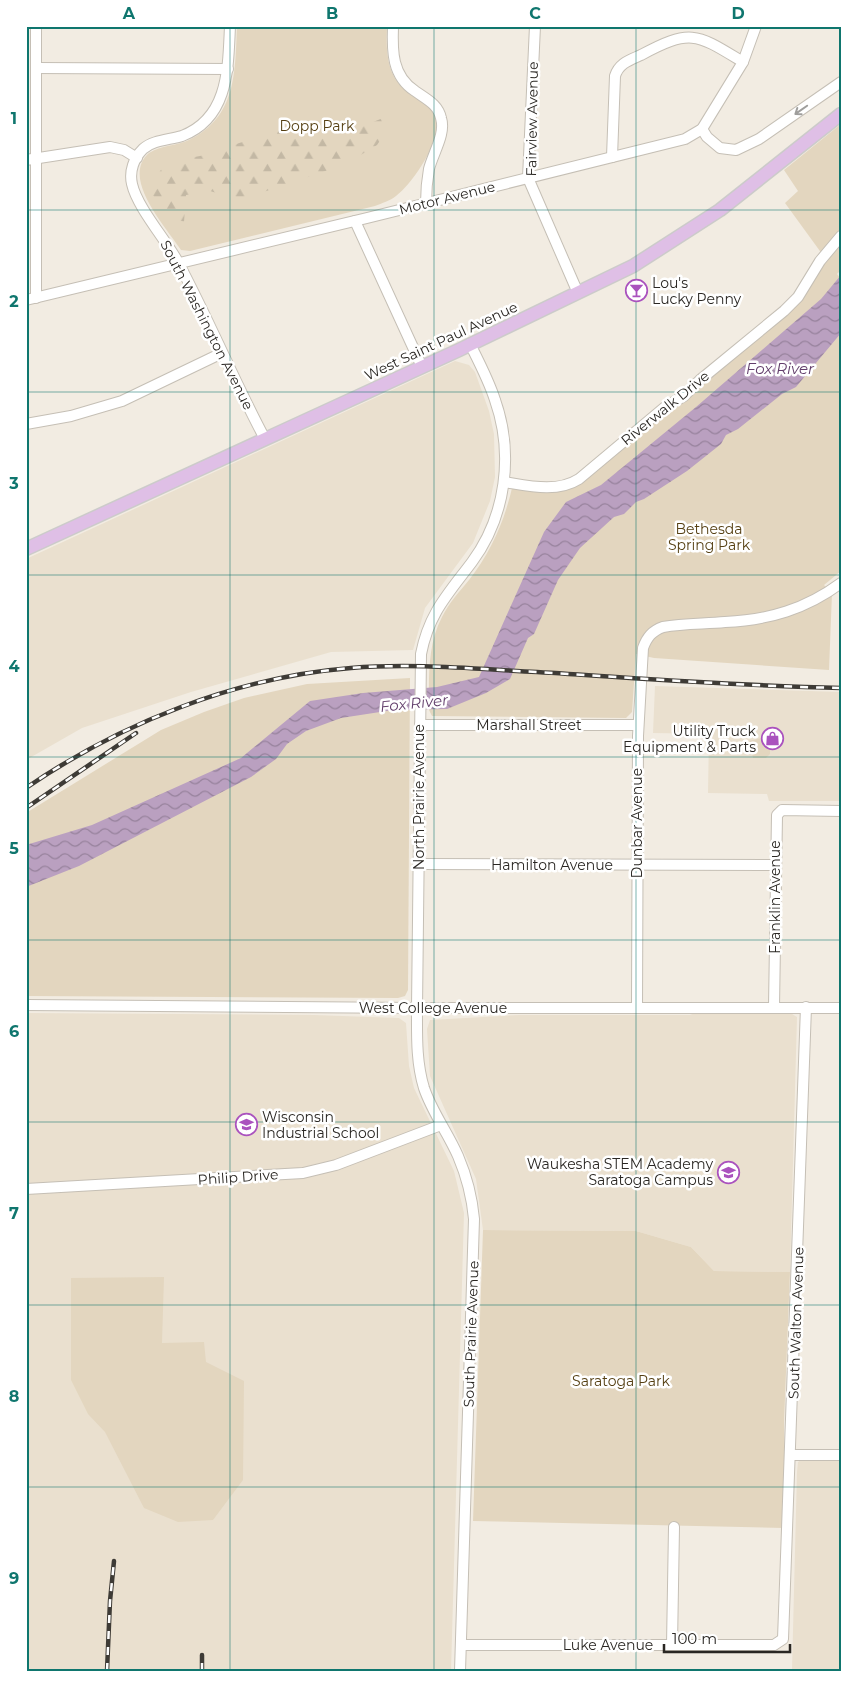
<svg xmlns="http://www.w3.org/2000/svg" width="867" height="1697" viewBox="0 0 867 1697" font-family="Montserrat,sans-serif">
<style>
.built{fill:#eae0cf}
.green{fill:#e3d6bf}
.forest{fill:url(#forest-firs)}
.water{fill:url(#water-waves)}
.lines{fill:none;stroke-linecap:round;stroke-linejoin:round}
.minor-casing{stroke:#c5bfb5;stroke-width:12}
.major-casing{stroke:#cccbca;stroke-width:15}
.minor{stroke:#fff;stroke-width:10}
.major{stroke:#dfbfe6;stroke-width:12}
.rail-casing{stroke:#3e3b36;stroke-width:4.5}
.rail{stroke:#fff;stroke-width:2.5;stroke-dasharray:8;stroke-linecap:butt}
.oneway{stroke:#9f9e9c}
.grid{fill:none;stroke:#0f766e;stroke-width:1;stroke-opacity:0.55}
.labels{text-anchor:middle;dominant-baseline:central;stroke-width:5;stroke-linejoin:round;paint-order:stroke}
.street-label{font-size:14px;fill:#2a2723;stroke:#fff}
.park-label{font-size:14px;fill:#553f12;stroke:#fff}
.poi-label{font-size:14px;fill:#2a2723;stroke:#fff;text-anchor:start}
.water-label{font-size:15px;font-style:italic;fill:#623e6b;stroke:#fff}
.neatline{fill:none;stroke:#0f766e;stroke-width:2}
.grid-label{font-size:16px;text-anchor:middle;font-weight:bold;fill:#0f766e}
</style>
<defs>
<pattern id="forest-firs" width="22" height="20" patternUnits="userSpaceOnUse" patternTransform="scale(1.25)"><rect width="22" height="20" fill="#e3d6bf"/><path d="M5 1l3.5 6h-7zM16 11l3.5 6h-7z" fill="#c3b8a4"/></pattern>
<pattern id="water-waves" width="16" height="10" patternUnits="userSpaceOnUse" patternTransform="scale(1.25)"><rect width="16" height="10" fill="#baa0c0"/><path d="M0 5q4-4 8 0t8 0" fill="none" stroke="#97829c"/></pattern>
</defs>
<rect width="100%" height="100%" fill="#f2ece2"/>
<!-- built -->
<g class="built">
<path d="M455,361l14,4 6,7 14,39 5,23 1,43 -5,24 -17,42 -48,65 -12,42 -82,2 -140,40 -109,36 -56,32v-201z"/>
<path d="M655,686l186,6v109h-72l-2,-7 -59,-1 1,-59 -56,-1z"/>
<path d="M26,1013l288,2 85,3 7,5 3,43 5,22 40,83 10,42 -13,458h-425z"/>
<path d="M695,1013l97,1 5,3 -7,255 -76,-1 -23,-24 -55,-16 -153,-1 -7,-51 -46,-103 -3,-47 3,-9 89,-5h171z"/>
<path d="M801,1460h40v211h-49l5,-199 1,-10z"/>
</g>
<!-- green -->
<g class="green">
<path d="M237,26h150c-1,24 -1,51 21,66 8,6 20,10 25,18 15,23 -19,72 -37,86 -6,5 -14,7 -21,10l-185,45 -9,-1c-15,-23 -61,-72 -32,-97 12,-8 27,-7 40,-13 48,-23 46,-69 48,-114z"/>
<path d="M841,124v146l-4,4 4,5v292l-17,14 8,8 -3,77 -175,-12 -18,-4 -4,58 -6,6 -194,-2 -3,-6c0,-31 -2,-65 13,-93 7,-14 17,-25 27,-37 22,-28 35,-58 43,-92l55,1 210,-167 48,-64 -40,-55 13,-12 -14,-21z"/>
<path d="M410,678l-2,312 -3,6 -7,2 -372,-2v-183l135,-83 43,-18 40,-14 63,-14z"/>
<path d="M766,737l4,4v13l-4,4h-13l-1,-4h-5l-1,-8 3,-5z"/>
<path d="M483,1230l153,1 55,16 23,24 76,1 -6,150v106l-311,-7z"/>
<path d="M164,1277l-2,66 42,-1 2,20 38,19 -1,99 -30,40 -35,2 -34,-14 -39,-76 -17,-18 -17,-34v-102z"/>
</g>
<!-- forest -->
<path class="forest" d="M383,118l7,8 -13,19 -31,19 -106,36 -30,-9 -24,4 -2,27 -19,-7 -17,-28 19,-25 33,-6 82,-27 26,11 40,-8z"/>
<!-- water -->
<path class="water" d="M841,275v58l-45,54 -14,7 -44,35 -12,6 -5,9 -34,27 -43,28 -8,3 -12,12 -10,3 -34,31 -22,32 -24,54 -6,4 -18,41 -24,14 -39,16 -54,1 -52,8 -35,13 -19,13 -11,15 -25,18 -172,89 -53,21v-42l66,-20 149,-67 69,-57 53,-8 74,-6 42,-10 65,-145 22,-30 35,-17 95,-78 125,-108z"/>
<g class="lines">
<defs>
<g id="minor">
<path d="M230,26c-2,42 -1,92 -48,110 -13,4 -29,4 -39,13 -9,9 -14,22 -11,35 5,23 34,56 46,78 31,58 56,119 87,177"/>
<path d="M393,26c-1,25 -1,50 22,65 11,8 23,13 26,27 5,16 -8,35 -12,51 -2,11 -3,23 -3,34"/>
<path d="M535,26l-7,152 50,115"/>
<path d="M36,68l192,1"/>
<path d="M702,129l5,8 13,11 16,2 23,-11 82,-57"/>
<path d="M612,157l3,-81c4,-13 15,-16 26,-21 50,-27 56,-21 102,7"/>
<path d="M26,160l84,-13 14,3 13,8"/>
<path d="M355,221l67,146"/>
<path d="M36,298v-272"/>
<path d="M26,300l341,-82 318,-79 17,-10 41,-67 13,-36"/>
<path d="M26,424l45,-8 51,-15 100,-48"/>
<path d="M504,482c25,4 53,11 75,-3l86,-72 19,-11 16,-16 84,-69 14,-14 22,-36 21,-25"/>
<path d="M420,725h218"/>
<path d="M419,864l356,1"/>
<path d="M26,1005l391,3h424"/>
<path d="M637,1007l1,-271 5,-88c4,-11 9,-17 20,-21 21,-4 42,-3 62,-5 44,-2 81,-13 116,-39"/>
<path d="M774,1007l3,-192 5,-5 59,1"/>
<path d="M26,1189l277,-16 33,-8 105,-40"/>
<path d="M791,1455h50"/>
<path d="M461,1645h313l9,-6 23,-632"/>
<path d="M672,1645l2,-118"/>
<path d="M460,1671l14,-452c-2,-22 -7,-42 -16,-63 -10,-23 -26,-44 -34,-68 -8,-26 -7,-53 -7,-80l4,-354c8,-41 27,-60 51,-92 34,-46 42,-108 23,-162 -6,-19 -16,-38 -25,-56"/>
</g>
<path id="major" d="M26,549l433,-199 174,-84 87,-56 121,-96"/>
</defs>
<!-- minor casing -->
<use href="#minor" class="minor-casing"/>
<!-- major casing -->
<use href="#major" class="major-casing"/>
<!-- minor -->
<use href="#minor" class="minor"/>
<!-- major -->
<use href="#major" class="major"/>
<defs>
<g id="rail">
<path d="M26,788c95,-65 210,-111 325,-120 62,-5 124,1 186,4 101,6 202,14 304,16"/>
<path d="M26,808l110,-75"/>
<path d="M107,1671l3,-70 4,-40"/>
<path d="M202,1671v-16"/>
</g>
</defs>
<!-- rail casing -->
<use href="#rail" class="rail-casing"/>
<!-- rail -->
<use href="#rail" class="rail"/>
</g>
<!-- one-way arrows -->
<defs><path id="oneway-shaft" d="M-6 0H5M1.5-3L5.5 0L1.5 3" fill="none" stroke-width="1.6" stroke-linecap="round" stroke-linejoin="round" transform="scale(1.25)"/></defs>
<use class="oneway" href="#oneway-shaft" transform="translate(801 110) rotate(145)"/>
<!-- grid -->
<path class="grid" d="M230,26v1645M434,26v1645M636,26v1645M26,210h815M26,392h815M26,575h815M26,757h815M26,940h815M26,1122h815M26,1305h815M26,1487h815"/>
<!-- icons -->
<defs>
<symbol id="bar-ring" viewBox="-11 -11 22 22"><circle r="9.5" fill="#fff" stroke="#aa52be" stroke-width="1.5"/><path d="M-6-5H6L.8 .8V4.5H3.5V6h-7V4.5H-.8V.8Z" fill="#aa52be"/></symbol>
<symbol id="shop-ring" viewBox="-11 -11 22 22"><circle r="9.5" fill="#fff" stroke="#aa52be" stroke-width="1.5"/><path d="M-5-2.5h2.3a2.7 3.5 0 0 1 5.4 0H5L5.5 6h-11ZM-1.5-2.5h3a1.5 2.3 0 0 0-3 0Z" fill="#aa52be"/></symbol>
<symbol id="school-ring" viewBox="-11 -11 22 22"><circle r="9.5" fill="#fff" stroke="#aa52be" stroke-width="1.5"/><path d="M0-5L7-2L0 1L-7-2ZM-4 1L0 2.5L4 1V4Q0 6-4 4Z" fill="#aa52be"/></symbol>
</defs>
<g fill-rule="evenodd">
<use href="#bar-ring" x="624" y="278" width="25" height="25"/>
<use href="#shop-ring" x="760" y="726" width="25" height="25"/>
<use href="#school-ring" x="234" y="1112" width="25" height="25"/>
<use href="#school-ring" x="716" y="1160" width="25" height="25"/>
</g>
<g class="labels">
<!-- street labels -->
<g class="street-label">
<text transform="translate(532 119) rotate(-89)">Fairview Avenue</text>
<text transform="translate(447 198) rotate(-14)">Motor Avenue</text>
<text transform="translate(207 325) rotate(63)">South Washington Avenue</text>
<text transform="translate(441 341) rotate(-25)">West Saint Paul Avenue</text>
<text transform="translate(665 408) rotate(-39)">Riverwalk Drive</text>
<text x="529" y="725">Marshall Street</text>
<text transform="translate(419 797) rotate(-90)">North Prairie Avenue</text>
<text transform="translate(637 823) rotate(-90)">Dunbar Avenue</text>
<text x="552" y="865">Hamilton Avenue</text>
<text transform="translate(775 897) rotate(-90)">Franklin Avenue</text>
<text x="433" y="1008">West College Avenue</text>
<text transform="translate(238 1177) rotate(-4)">Philip Drive</text>
<text transform="translate(796 1323) rotate(-88)">South Walton Avenue</text>
<text transform="translate(471 1334) rotate(-88)">South Prairie Avenue</text>
<text x="608" y="1645">Luke Avenue</text>
</g>
<!-- park labels -->
<g class="park-label">
<text x="317" y="126">Dopp Park</text>
<text x="709" y="529">Bethesda<tspan x="709" dy="16">Spring Park</tspan></text>
<text x="621" y="1381">Saratoga Park</text>
</g>
<!-- poi labels -->
<g class="poi-label">
<text x="652" y="283">Lou's<tspan x="652" dy="16">Lucky Penny</tspan></text>
<text x="756" y="731" text-anchor="end">Utility Truck<tspan x="756" dy="16">Equipment &amp; Parts</tspan></text>
<text x="262" y="1117">Wisconsin<tspan x="262" dy="16">Industrial School</tspan></text>
<text x="713" y="1164" text-anchor="end">Waukesha STEM Academy<tspan x="713" dy="16">Saratoga Campus</tspan></text>
</g>
<!-- water labels -->
<g class="water-label">
<text x="780" y="368">Fox River</text>
<text transform="translate(414 703) rotate(-6)">Fox River</text>
</g>
</g>
<!-- border -->
<rect width="867" height="1697" fill="none" stroke="#ffffff" stroke-width="55"/>
<!-- scale -->
<path d="M664 1644v8h126v-8" fill="none" stroke="#2a2723" stroke-width="2.5"/>
<text x="672" y="1644" font-size="15" fill="#2a2723" stroke="#ffffff" stroke-width="4" paint-order="stroke">100 m</text>
<rect x="28" y="28" width="812" height="1642" class="neatline"/>
<g class="grid-label">
<text x="129" y="19">A</text>
<text x="332" y="19">B</text>
<text x="535" y="19">C</text>
<text x="738" y="19">D</text>
<text x="14" y="124">1</text>
<text x="14" y="307">2</text>
<text x="14" y="489">3</text>
<text x="14" y="672">4</text>
<text x="14" y="854">5</text>
<text x="14" y="1037">6</text>
<text x="14" y="1219">7</text>
<text x="14" y="1402">8</text>
<text x="14" y="1584">9</text>
</g>
</svg>
